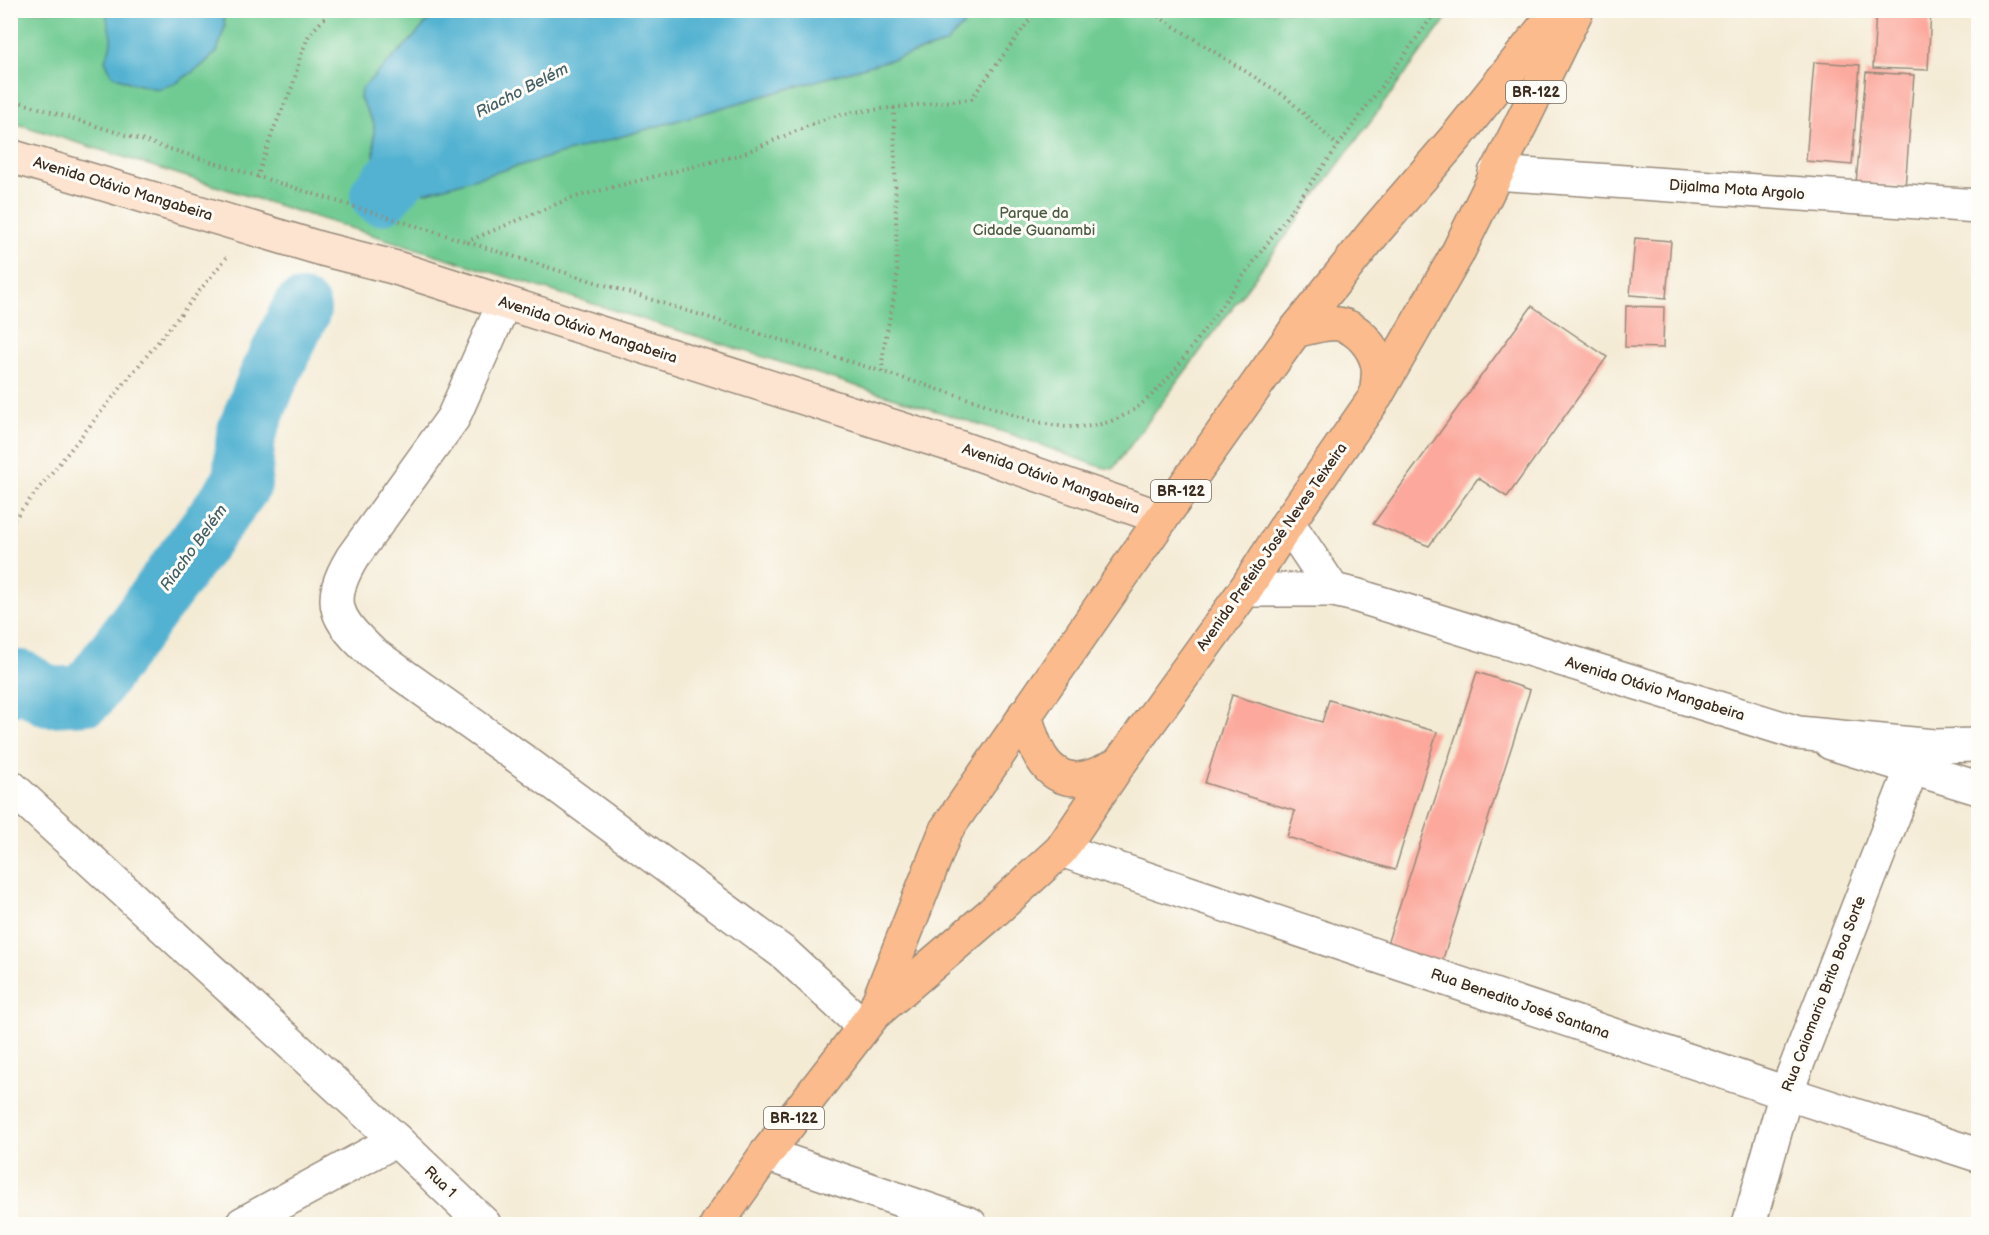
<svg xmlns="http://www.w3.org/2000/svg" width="1989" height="1235" viewBox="0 0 1989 1235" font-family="'Balsamiq Sans',sans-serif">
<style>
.green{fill:#70cb92;stroke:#567a58;stroke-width:1.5}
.water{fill:#52b2d1;stroke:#466e78;stroke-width:1.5}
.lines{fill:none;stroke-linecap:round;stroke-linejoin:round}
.river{stroke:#52b2d1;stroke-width:60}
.building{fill:#fca89c}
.minor-casing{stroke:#988a7a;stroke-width:36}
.tertiary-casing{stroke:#988a7a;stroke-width:36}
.secondary-casing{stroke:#988a7a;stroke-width:36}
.primary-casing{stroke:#988a7a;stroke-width:36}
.path{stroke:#988a7a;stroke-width:4;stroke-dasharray:1.5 4.5;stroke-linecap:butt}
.minor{stroke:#fff;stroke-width:33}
.tertiary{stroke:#fff;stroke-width:33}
.secondary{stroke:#fde4d1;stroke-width:33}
.primary{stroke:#fbbb8c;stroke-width:33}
.labels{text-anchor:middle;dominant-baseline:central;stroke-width:6;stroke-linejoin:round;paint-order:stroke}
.shield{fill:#fdfcf7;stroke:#75695f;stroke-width:1.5}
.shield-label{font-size:14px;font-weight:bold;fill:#3b2a1e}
.street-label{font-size:15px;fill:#3b2a1e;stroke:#fdfcf7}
.park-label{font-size:15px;fill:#4b5a41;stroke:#fdfcf7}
.water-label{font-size:16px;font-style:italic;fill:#446066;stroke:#fdfcf7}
</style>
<rect width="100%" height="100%" fill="#fdfcf7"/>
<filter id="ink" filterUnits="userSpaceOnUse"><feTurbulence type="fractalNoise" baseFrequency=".0167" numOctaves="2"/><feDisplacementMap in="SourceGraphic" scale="12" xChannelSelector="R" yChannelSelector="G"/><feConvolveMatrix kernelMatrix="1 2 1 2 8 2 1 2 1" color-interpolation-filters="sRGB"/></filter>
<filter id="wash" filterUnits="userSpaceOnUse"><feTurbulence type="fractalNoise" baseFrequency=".008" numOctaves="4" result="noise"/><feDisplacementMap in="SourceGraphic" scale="24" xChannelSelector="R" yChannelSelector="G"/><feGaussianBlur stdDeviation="1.35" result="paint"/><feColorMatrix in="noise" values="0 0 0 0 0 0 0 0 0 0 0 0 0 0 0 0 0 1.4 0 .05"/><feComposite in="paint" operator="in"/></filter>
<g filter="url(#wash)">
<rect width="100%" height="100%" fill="#f4ebd5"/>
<!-- green -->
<path class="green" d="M11,11h1441l-339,458 -12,-2 -88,-32 -1002,-313z"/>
<!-- water -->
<g class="water">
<path d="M106,11h116l3,15 -8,26 -18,16 -23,15 -18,6 -27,-6 -19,-8 -7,-15c12,-26 3,-25 1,-49z"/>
<path d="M437,11v-1l541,1 -33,33 -521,149c-8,-26 -23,-35 -50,-37v-32l-14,-26 1,-9 50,-49z"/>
</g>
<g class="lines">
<!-- river -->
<g class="river">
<path d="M380,195l55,-61 37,-18"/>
<path d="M10,687l11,-7 28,17 37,-2 156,-212 4,-49 21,-53 34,-71"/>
</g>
</g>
<g id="blocks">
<!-- building -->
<g class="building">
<path d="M1876,10h55l-3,60 -55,-2z"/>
<path d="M1814,62l46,3 -8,100 -46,-4z"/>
<path d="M1866,72l48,3 -9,113 -49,-5z"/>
<path d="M1635,238l36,3 -5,57 -36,-3z"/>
<path d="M1532,306l75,51 -100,140 -29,-19 -49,68 -56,-22z"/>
<path d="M1626,306l38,1 -1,41 -38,-1z"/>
<path d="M1477,672l53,18 -92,284 -55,-18z"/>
<path d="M1232,695l90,27 7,-22 108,32 -42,138 -108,-33 8,-26 -90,-28z"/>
</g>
</g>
</g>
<g filter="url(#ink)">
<use href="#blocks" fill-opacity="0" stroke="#988a7a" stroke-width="1.5"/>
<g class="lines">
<defs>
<g id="minor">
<path d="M1495,173l483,33"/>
<path d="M504,303l-51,115 -101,140c-27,45 -16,61 20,95l160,114 253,187 78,72"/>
<path d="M1831,743l147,45"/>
<path d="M10,786l386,354 88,84"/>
<path d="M1061,850l725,243 192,62"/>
<path d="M766,1154l204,70"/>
<path d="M242,1224l154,-84"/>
<path d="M1749,1224l37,-131 126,-325"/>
</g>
<g id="tertiary">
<path d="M1288,523l45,67"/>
<path d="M1245,590h88l22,5 443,138 136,13 44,-1"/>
</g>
<path id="secondary" d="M10,156l312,93 71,18 568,181 201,70"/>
<g id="primary">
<path d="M1295,331c13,-3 30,-9 43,-7 20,3 37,24 40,43 1,9 -1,20 -2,29"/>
<path d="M1025,714c7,27 18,66 53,65 15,-1 28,-9 41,-15"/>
<path d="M875,1010l71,-180 216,-312 133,-187 82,-102 81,-94 100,-125"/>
<path d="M717,1224l49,-70 108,-140 117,-100 70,-64 58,-86 126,-174 43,-67 88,-127 81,-142 120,-244"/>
</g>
</defs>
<!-- minor casing -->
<use href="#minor" class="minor-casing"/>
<!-- tertiary casing -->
<use href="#tertiary" class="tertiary-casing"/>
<!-- secondary casing -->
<use href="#secondary" class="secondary-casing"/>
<!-- primary casing -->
<use href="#primary" class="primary-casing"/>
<!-- path -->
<g class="path">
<path d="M1148,10l138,87 52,49"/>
<path d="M10,99l969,303c47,18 96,38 144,14 19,-9 35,-27 49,-42l265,-364"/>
<path d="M257,178l17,-50 19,-43 7,-28 9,-22 23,-25"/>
<path d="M466,242l105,-44 171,-44 85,-36 27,-6 117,-13 66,-89"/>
<path d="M882,372c0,-32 12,-63 15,-95l-3,-170"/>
<path d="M10,524l217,-267"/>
</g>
<!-- minor -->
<use href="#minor" class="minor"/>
<!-- tertiary -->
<use href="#tertiary" class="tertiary"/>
<!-- secondary -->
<use href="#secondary" class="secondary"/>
<!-- primary -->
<use href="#primary" class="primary"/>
</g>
</g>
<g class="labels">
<!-- shield labels -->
<g class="shield">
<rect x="1506" y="81" width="60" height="22" rx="4.5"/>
<rect x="1151" y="480" width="60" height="22" rx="4.5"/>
<rect x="764" y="1107" width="60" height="22" rx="4.5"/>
</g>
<g class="shield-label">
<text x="1536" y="92">BR-122</text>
<text x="1181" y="491">BR-122</text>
<text x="794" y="1118">BR-122</text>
</g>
<!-- street labels -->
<g class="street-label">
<text transform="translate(123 189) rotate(17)">Avenida Otávio Mangabeira</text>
<text transform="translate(1737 190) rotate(4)">Dijalma Mota Argolo</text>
<text transform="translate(588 330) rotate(18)">Avenida Otávio Mangabeira</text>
<text transform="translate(1051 479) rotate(19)">Avenida Otávio Mangabeira</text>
<text transform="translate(1272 547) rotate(-55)">Avenida Prefeito José Neves Teixeira</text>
<text transform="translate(1655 689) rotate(17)">Avenida Otávio Mangabeira</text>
<text transform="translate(1824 994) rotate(-69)">Rua Caiomario Brito Boa Sorte</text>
<text transform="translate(1520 1004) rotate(19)">Rua Benedito José Santana</text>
<text transform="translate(440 1182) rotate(44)">Rua 1</text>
</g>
<!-- park labels -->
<g class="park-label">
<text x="1034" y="213">Parque da<tspan x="1034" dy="17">Cidade Guanambi</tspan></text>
</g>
<!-- water labels -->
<g class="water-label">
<text transform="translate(522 91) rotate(-27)">Riacho Belém</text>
<text transform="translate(194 548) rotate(-54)">Riacho Belém</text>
</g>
</g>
<!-- margin -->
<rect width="1989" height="1235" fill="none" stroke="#fdfcf7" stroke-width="36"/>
</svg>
